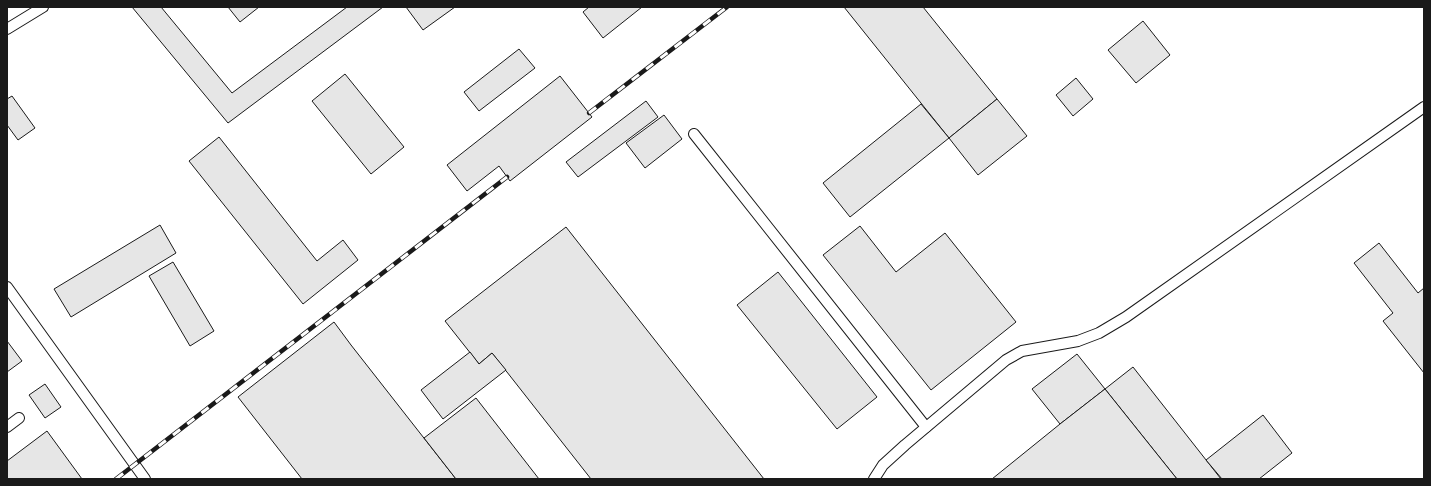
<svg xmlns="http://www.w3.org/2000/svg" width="1431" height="486" viewBox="0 0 1431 486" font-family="'Roboto Condensed',sans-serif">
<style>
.building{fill:#e6e6e6;stroke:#1a1a1a}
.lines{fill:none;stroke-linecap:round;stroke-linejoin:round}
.lane-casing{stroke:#1a1a1a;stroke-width:12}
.lane{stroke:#fff;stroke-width:10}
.rail-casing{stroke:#1a1a1a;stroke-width:4.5}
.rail{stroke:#fff;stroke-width:3;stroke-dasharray:9;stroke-linecap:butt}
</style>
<rect width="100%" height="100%" fill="#fff"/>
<!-- building -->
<g class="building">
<path d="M132,7h29l71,86 115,-86h36l-155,116z"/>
<path d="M228,7h31l-19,15z"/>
<path d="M406,7h49l-32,23z"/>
<path d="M589,7h53l-39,31 -20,-26z"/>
<path d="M844,7h79l74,92 -48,39z"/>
<path d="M1143,21l27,34 -34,28 -28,-33z"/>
<path d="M519,49l16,19 -56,43 -15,-19z"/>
<path d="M345,74l59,73 -33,27 -59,-73z"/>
<path d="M560,76l32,41 -82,64 -11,-15 -32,25 -20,-26z"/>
<path d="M1076,78l17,21 -20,17 -17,-21z"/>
<path d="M12,96l23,32 -17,12 -11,-15v-26z"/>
<path d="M997,99l30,37 -49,39 -29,-37z"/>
<path d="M646,101l12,16 -80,60 -12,-15z"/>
<path d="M921,104l28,34 -99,79 -27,-34z"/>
<path d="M664,115l18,24 -37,29 -19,-25z"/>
<path d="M219,137l98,124 26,-21 15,20 -55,44 -114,-143z"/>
<path d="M160,225l16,28 -105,64 -17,-28z"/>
<path d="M860,226l36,46 49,-39 71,89 -85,68 -108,-135z"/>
<path d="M566,227l198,252h-173l-99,-126 -13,11 -34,-43z"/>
<path d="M1379,243l39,50 6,-5v85l-41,-52 10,-8 -39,-50z"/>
<path d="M173,262l41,69 -24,15 -41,-70z"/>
<path d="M778,272l99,125 -40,32 -100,-124z"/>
<path d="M334,322l17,23 105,134h-154l-64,-82z"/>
<path d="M7,341l15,20 -15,11z"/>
<path d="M470,352l9,12 13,-11 14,17 -63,49 -22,-29z"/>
<path d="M1077,354l28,35 -45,35 -28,-35z"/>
<path d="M1133,367l88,112h-44l-72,-90z"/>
<path d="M45,384l16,23 -16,11 -16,-23z"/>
<path d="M1105,389l72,90h-185l68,-55z"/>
<path d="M476,398l63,81h-83l-32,-41z"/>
<path d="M1263,415l29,38 -33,26h-37l-16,-19z"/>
<path d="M47,431l35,48h-75v-18z"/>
</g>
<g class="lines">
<defs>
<g id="lane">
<path d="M7,29l36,-22"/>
<path d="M694,134l232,293"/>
<path d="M7,287l138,192"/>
<path d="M7,427l12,-9"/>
<path d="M874,479l9,-14 22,-20 101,-85 16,-9 56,-10 21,-8 27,-16 298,-210"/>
</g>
</defs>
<!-- lane casing -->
<use href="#lane" class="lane-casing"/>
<!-- lane -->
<use href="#lane" class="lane"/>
<defs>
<g id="rail">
<path d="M589,113l138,-106"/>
<path d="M116,479l391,-302"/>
</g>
</defs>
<!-- rail casing -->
<use href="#rail" class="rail-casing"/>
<!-- rail -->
<use href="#rail" class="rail"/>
</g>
<!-- border -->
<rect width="1431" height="486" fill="none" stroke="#1a1a1a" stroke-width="16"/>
</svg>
